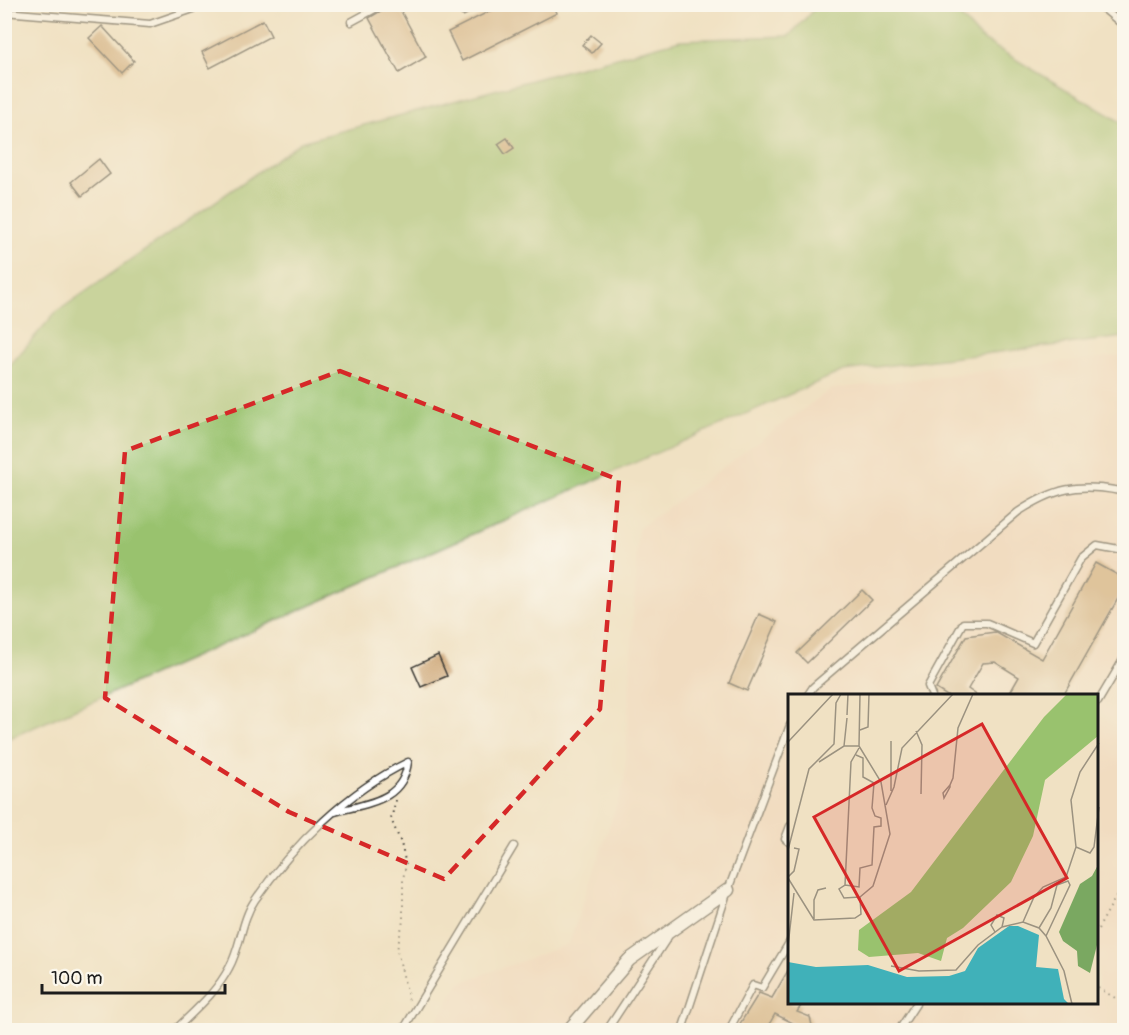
<svg xmlns="http://www.w3.org/2000/svg" width="1129" height="1035" viewBox="0 0 1129 1035" font-family="Pangolin,sans-serif">
<style>
.built{fill:#f2d5bd;fill-rule:evenodd}
.green{fill:#99c26e;stroke:#5a6f45;stroke-width:1.5}
.building{fill:#c99f6c}
.lines{fill:none;stroke-linecap:round;stroke-linejoin:round}
.service-casing{stroke:#3c3a35;stroke-width:9}
.minor-casing{stroke:#3c3a35;stroke-width:15}
.path{stroke:#3c3a35;stroke-width:2;stroke-dasharray:1.5 4.5;stroke-linecap:butt}
.service{stroke:#fff;stroke-width:6}
.minor{stroke:#fff;stroke-width:12}
.marked{fill:none;stroke:#d62828;stroke-width:4.5;stroke-dasharray:12 8;stroke-linejoin:round}
.inset-road{fill:none;stroke:#9b9280;stroke-width:1.5}
.view{fill:#d62828;fill-opacity:0.15;stroke:#d62828;stroke-width:3}
.inset-edge{fill:none;stroke:#1c1c1c;stroke-width:3}
</style>
<rect width="100%" height="100%" fill="#fbf7ec"/>
<filter id="ink" filterUnits="userSpaceOnUse"><feTurbulence type="fractalNoise" baseFrequency=".0167" numOctaves="2"/><feDisplacementMap in="SourceGraphic" scale="12" xChannelSelector="R" yChannelSelector="G"/><feConvolveMatrix kernelMatrix="1 2 1 2 8 2 1 2 1" color-interpolation-filters="sRGB"/></filter>
<filter id="wash" filterUnits="userSpaceOnUse"><feTurbulence type="fractalNoise" baseFrequency=".008" numOctaves="4" result="noise"/><feDisplacementMap in="SourceGraphic" scale="24" xChannelSelector="R" yChannelSelector="G"/><feGaussianBlur stdDeviation="1.35" result="paint"/><feColorMatrix in="noise" values="0 0 0 0 0 0 0 0 0 0 0 0 0 0 0 0 0 1.4 0 .05"/><feComposite in="paint" operator="in"/></filter>
<g filter="url(#wash)">
<rect width="100%" height="100%" fill="#f0e1c3"/>
<!-- built -->
<path class="built" d="M1124,355v675h-693l28,-47 110,-39 56,-164 13,-251 193,-140zM790,696h308v308h-308z"/>
<!-- green -->
<path class="green" d="M819,4l131,1 30,33 144,86v213l-281,34 -838,369v-369l50,-58 246,-171 379,-102 109,-4z"/>
<g id="blocks">
<!-- building -->
<g class="building">
<path d="M392,4h5l29,53 -27,16 -30,-55z"/>
<path d="M504,4h49l4,9 -95,48 -14,-29z"/>
<path d="M263,20l8,16 -61,32 -8,-16z"/>
<path d="M102,26l32,35 -12,12 -33,-35z"/>
<path d="M591,35l10,8 -9,10 -10,-8z"/>
<path d="M507,138l7,10 -9,6 -7,-10z"/>
<path d="M99,159l11,15 -28,22 -11,-14z"/>
<path d="M1096,563l29,16v7l-62,110h-55l11,-19 -24,-15 -12,1 -15,26 10,7h-31l-11,-7 30,-53 29,-4 47,27z"/>
<path d="M862,590l10,10 -65,63 -10,-10z"/>
<path d="M759,614l18,8 -30,69 -18,-8z"/>
<path d="M438,655l9,21 -26,11 -9,-20z"/>
<path d="M790,967v37h12l-5,8 13,5 3,13h-13l-1,-4 -24,-12 -9,16h-30l23,-37 13,5z"/>
</g>
</g>
</g>
<g filter="url(#ink)">
<use href="#blocks" fill-opacity="0" stroke="#3c3a35" stroke-width="1.5"/>
<g class="lines">
<defs>
<g id="service">
<path d="M454,4l9,8 16,-8"/>
<path d="M1098,4l26,22"/>
<path d="M4,12l146,12 58,-20"/>
<path d="M351,22l33,-18"/>
<path d="M807,696l6,-9 205,-175c37,-24 59,-29 102,-21l4,-8"/>
<path d="M932,696l-4,-10 35,-63h24l46,20 48,-85 16,-13 27,5"/>
<path d="M1098,702l26,-44"/>
<path d="M790,826l-5,13 5,4"/>
<path d="M175,1030c19,-19 41,-37 54,-62 12,-21 12,-48 26,-68 38,-55 93,-109 153,-138 -5,39 -40,41 -73,50"/>
<path d="M403,1030l111,-184"/>
<path d="M607,1030l61,-93"/>
<path d="M682,1030l46,-140 62,-165"/>
<path d="M729,1030l24,-45 9,3 28,-47"/>
<path d="M899,1030l17,-26"/>
</g>
<path id="minor" d="M569,1030l60,-70 99,-70"/>
</defs>
<!-- service casing -->
<use href="#service" class="service-casing"/>
<!-- minor casing -->
<use href="#minor" class="minor-casing"/>
<!-- path -->
<g class="path">
<path d="M396,800l-5,19 10,24 5,22 -3,14v42l-6,29 12,51"/>
<path d="M1098,929l26,-47"/>
<path d="M1098,988l26,15"/>
</g>
<!-- service -->
<use href="#service" class="service"/>
<!-- minor -->
<use href="#minor" class="minor"/>
</g>
</g>
<!-- marked area -->
<path d="M0 0H1129V1035H0ZM340,371l279,109 -19,229 -156,170 -155,-67 -184,-114 20,-247z" fill="#f0e1c3" fill-opacity=".55" fill-rule="evenodd"/>
<path class="marked" d="M340,371l279,109 -19,229 -156,170 -155,-67 -184,-114 20,-247z"/>
<!-- overview -->
<g transform="translate(788 694)">
<rect width="310" height="310" fill="#f0e1c3"/>
<path d="M279,0h31v42l-53,44 -12,56 -22,46 -48,46 -16,10 -6,23 -23,-8 -49,4 -11,-7 1,-20 52,-38 133,-175z" fill="#99c26e"/>
<path d="M310,171v76l-8,32 -12,-7 -1,-15 -14,-10 -4,-9 21,-48 12,-8z" fill="#7aa861"/>
<path d="M221,232h9l21,9 -3,32 22,2 6,30 5,5h-281v-42l28,5 52,-2 39,12 42,-1 16,-5 13,-23z" fill="#40b1b9"/>
<path class="inset-road" d="M59,21l1,-21M72,36l8,-3 1,-33M128,37l6,14 -1,49M103,47v50M0,48l45,-48M311,49l-19,29 -9,28 5,47 14,6 4,-6 5,-40M56,52l3,-28M71,54l-8,14 -6,123 -6,4 5,9 16,-1M31,68l25,-16h15l1,-52M162,91l-7,8 1,5 6,-11v-2l3,-7 5,-50 15,-34M98,111l8,-18 8,-39 51,-54M0,156l21,-81 25,-25 2,-41 5,-9M0,183l6,-6 5,-22 -5,-1M0,184l26,42 41,-2 6,-4 -1,-17 13,-11 17,-52 -9,-52 -22,-36M0,189v26M57,191l14,2 1,-19 12,-3 2,-38 7,-1v-8l-6,-2 -3,-8 2,-25 -11,-6v-19l-7,-3M26,225v-19l4,-10 8,-2M235,228l11,-25 9,-10 23,-10 10,-30M251,234l12,-20 6,-23 11,-4 2,4 -24,51M207,238l-4,-7 6,-10 7,3 -2,9M0,252l6,-53M103,272l28,5 37,-1 22,-25 24,-18 21,-5 16,6 7,8 18,35 8,33"/>
<path class="view" d="M194,30l85,154 -168,93 -85,-154z"/>
<rect width="310" height="310" class="inset-edge"/>
</g>
<!-- margin -->
<rect width="1129" height="1035" fill="none" stroke="#fbf7ec" stroke-width="24"/>
<!-- scale -->
<path d="M42 984v9h183v-9" fill="none" stroke="#1c1c1c" stroke-width="3"/>
<text x="51" y="984" font-size="18" fill="#1c1c1c" stroke="#fbf7ec" stroke-width="4.5" paint-order="stroke">100 m</text>
</svg>
